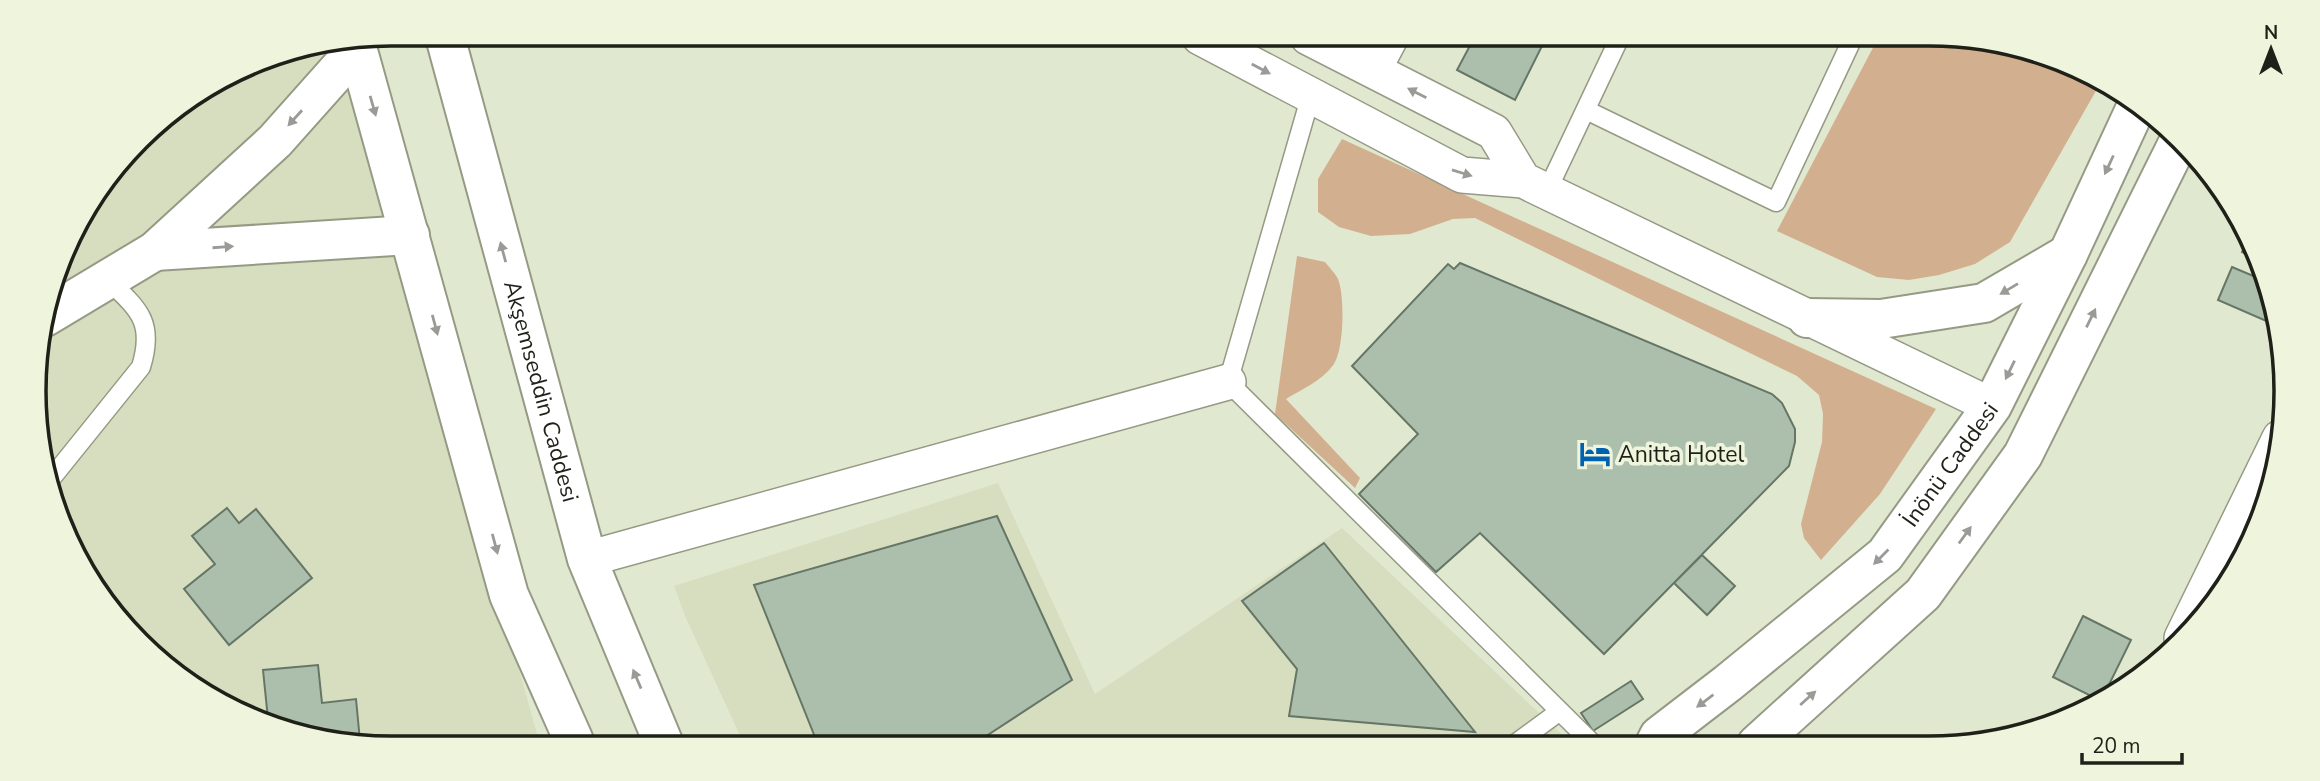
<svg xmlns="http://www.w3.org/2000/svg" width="2320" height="781" font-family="'Nunito Sans',sans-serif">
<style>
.built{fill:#d6debf}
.green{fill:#d2b08f}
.building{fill:#acbeac;stroke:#667666;stroke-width:2}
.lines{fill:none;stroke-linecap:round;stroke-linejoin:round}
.service-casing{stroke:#959a84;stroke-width:21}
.minor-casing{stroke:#959a84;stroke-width:38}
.tertiary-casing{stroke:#959a84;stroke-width:42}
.secondary-casing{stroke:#959a84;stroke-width:42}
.service{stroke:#fff;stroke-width:18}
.minor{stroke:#fff;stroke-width:35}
.tertiary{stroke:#fff;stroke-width:38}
.secondary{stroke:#fff;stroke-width:38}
.oneway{fill:#9a9b97}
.labels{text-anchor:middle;stroke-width:7;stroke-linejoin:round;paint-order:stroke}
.street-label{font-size:23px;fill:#1f2118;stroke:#eff5dd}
.poi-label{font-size:23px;fill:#1f2118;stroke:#eff5dd;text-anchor:start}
.rim{fill:none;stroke:#1f2118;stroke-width:3.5}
</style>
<rect width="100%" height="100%" fill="#e1e8d0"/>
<path class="built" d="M344 42 539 741H320L192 687 94 589 45 483 36 344 70 232 155 122 254 60Z
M998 483 1095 694 1342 528 1572 744 743 742 685 616 674 586Z"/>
<path class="green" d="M1877 40H2000L2101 82 2010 242 1975 264 1939 275 1909 280 1877 277 1777 231Z
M1342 139 1936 409 1880 494 1821 560 1804 538 1801 524 1822 442 1823 414 1819 395 1797 376 1475 218 1453 219 1410 234 1371 236 1339 227 1318 212V179Z
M1297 256 1325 262C1329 267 1335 273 1338 279 1345 296 1344 349 1334 364 1322 381 1302 389 1286 399L1360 478 1355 488 1275 414Z"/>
<path class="building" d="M1474 38H1546L1515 100 1457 70Z
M2247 241 2254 258 2242 252Z
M1460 263 1772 394 1782 403 1795 429V442L1789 466 1604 654 1480 533 1436 572 1359 494 1418 434 1352 366 1448 264 1454 269Z
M2232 267 2263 280 2280 321V327L2218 300Z
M227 508 239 523 256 509 312 578 229 645 184 589 215 564 192 536Z
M997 516 1072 680 977 742H817L754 585Z
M1324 543 1475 732 1289 716 1297 669 1242 601Z
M1702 555 1735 586 1707 615 1674 583Z
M2083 616 2131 640 2101 701 2053 677Z
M318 665 322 703 356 699 360 741H320L268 719 263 670Z
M1631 681 1643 699 1593 731 1581 713Z"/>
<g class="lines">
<defs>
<path id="service" d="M1311 95 1228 382 1593 744
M1586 110 1776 202 1852 40
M1547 191 1619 39
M46 485 141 367C155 321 138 309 107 279
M1515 744 1560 711"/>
<path id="minor" d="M1200 37 1462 175 1523 180 1992 406
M1308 37 1494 132 1523 180
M1373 70 1390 38
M587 559 1228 382
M2182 638 2280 438"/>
<g id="tertiary">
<path d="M155 251 410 235"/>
<path d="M45 317 155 251 275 141 357 49"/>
<path d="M1807 318 1881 319 1984 303 2068 254"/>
<path id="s1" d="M1655 744 1659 736 1728 683 1885 555 1992 406 2068 254 2138 103"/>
<path d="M1757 744 1923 594 2023 455 2178 143"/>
</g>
<g id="secondary">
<path id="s2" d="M444 33 587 559 663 742"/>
<path d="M355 40 509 595 574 741"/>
</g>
</defs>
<use href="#service" class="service-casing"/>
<use href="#minor" class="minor-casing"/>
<use href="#tertiary" class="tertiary-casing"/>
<use href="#secondary" class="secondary-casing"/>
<use href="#service" class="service"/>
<use href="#minor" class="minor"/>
<use href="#tertiary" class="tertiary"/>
<use href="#secondary" class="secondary"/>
</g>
<defs><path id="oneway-solid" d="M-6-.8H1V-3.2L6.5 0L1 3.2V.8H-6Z" transform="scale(1.75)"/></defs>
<g class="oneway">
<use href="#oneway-solid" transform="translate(1261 69) rotate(28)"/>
<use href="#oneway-solid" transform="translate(1417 93) rotate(-153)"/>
<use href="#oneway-solid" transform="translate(373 106) rotate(74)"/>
<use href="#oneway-solid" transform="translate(295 118) rotate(132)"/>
<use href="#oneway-solid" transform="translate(2109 165) rotate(115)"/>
<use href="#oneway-solid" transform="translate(1462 173) rotate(17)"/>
<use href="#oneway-solid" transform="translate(223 247) rotate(-4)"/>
<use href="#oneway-solid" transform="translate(503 252) rotate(-105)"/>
<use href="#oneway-solid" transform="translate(2009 289) rotate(149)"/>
<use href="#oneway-solid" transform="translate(2091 318) rotate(-64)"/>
<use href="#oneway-solid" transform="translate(435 325) rotate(75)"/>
<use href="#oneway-solid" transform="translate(2010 370) rotate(116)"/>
<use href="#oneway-solid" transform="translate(1965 535) rotate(-54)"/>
<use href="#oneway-solid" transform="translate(495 544) rotate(75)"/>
<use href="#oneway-solid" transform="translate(1881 557) rotate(135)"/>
<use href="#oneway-solid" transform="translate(637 679) rotate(-113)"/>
<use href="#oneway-solid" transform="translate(1808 698) rotate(-42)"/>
<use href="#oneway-solid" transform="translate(1705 701) rotate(143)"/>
</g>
<defs>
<symbol id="hotel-bare" viewBox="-9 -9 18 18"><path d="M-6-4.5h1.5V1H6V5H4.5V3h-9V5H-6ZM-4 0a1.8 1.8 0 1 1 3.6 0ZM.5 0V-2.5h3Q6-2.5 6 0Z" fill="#0061ae" stroke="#eff5dd" stroke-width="2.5" paint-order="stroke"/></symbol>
</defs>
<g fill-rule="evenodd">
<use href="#hotel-bare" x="1573" y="432" width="44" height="44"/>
</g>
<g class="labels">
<g class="street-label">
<text dy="8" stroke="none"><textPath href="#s2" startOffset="371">Akşemseddin Caddesi</textPath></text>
<text dy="8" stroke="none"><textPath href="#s1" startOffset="410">İnönü Caddesi</textPath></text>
</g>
<g class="poi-label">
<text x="1618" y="462">Anitta Hotel</text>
</g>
</g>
<path d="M0 0H2320V781H0ZM391 46H1929A345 345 0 0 1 2274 391V391A345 345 0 0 1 1929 736H391A345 345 0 0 1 46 391V391A345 345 0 0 1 391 46Z" fill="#eff5dd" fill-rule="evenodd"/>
<path class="rim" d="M391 46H1929A345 345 0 0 1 2274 391V391A345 345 0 0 1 1929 736H391A345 345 0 0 1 46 391V391A345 345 0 0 1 391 46Z"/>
<g transform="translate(2271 49)" stroke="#eff5dd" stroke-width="5" paint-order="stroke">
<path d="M0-5L12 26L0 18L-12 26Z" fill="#1f2118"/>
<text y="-10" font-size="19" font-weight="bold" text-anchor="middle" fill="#1f2118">N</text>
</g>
<path d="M2082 753v10h100v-10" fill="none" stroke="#1f2118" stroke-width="3.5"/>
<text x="2092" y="753" font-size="21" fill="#1f2118" stroke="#eff5dd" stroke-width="5" paint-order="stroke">20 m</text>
</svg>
